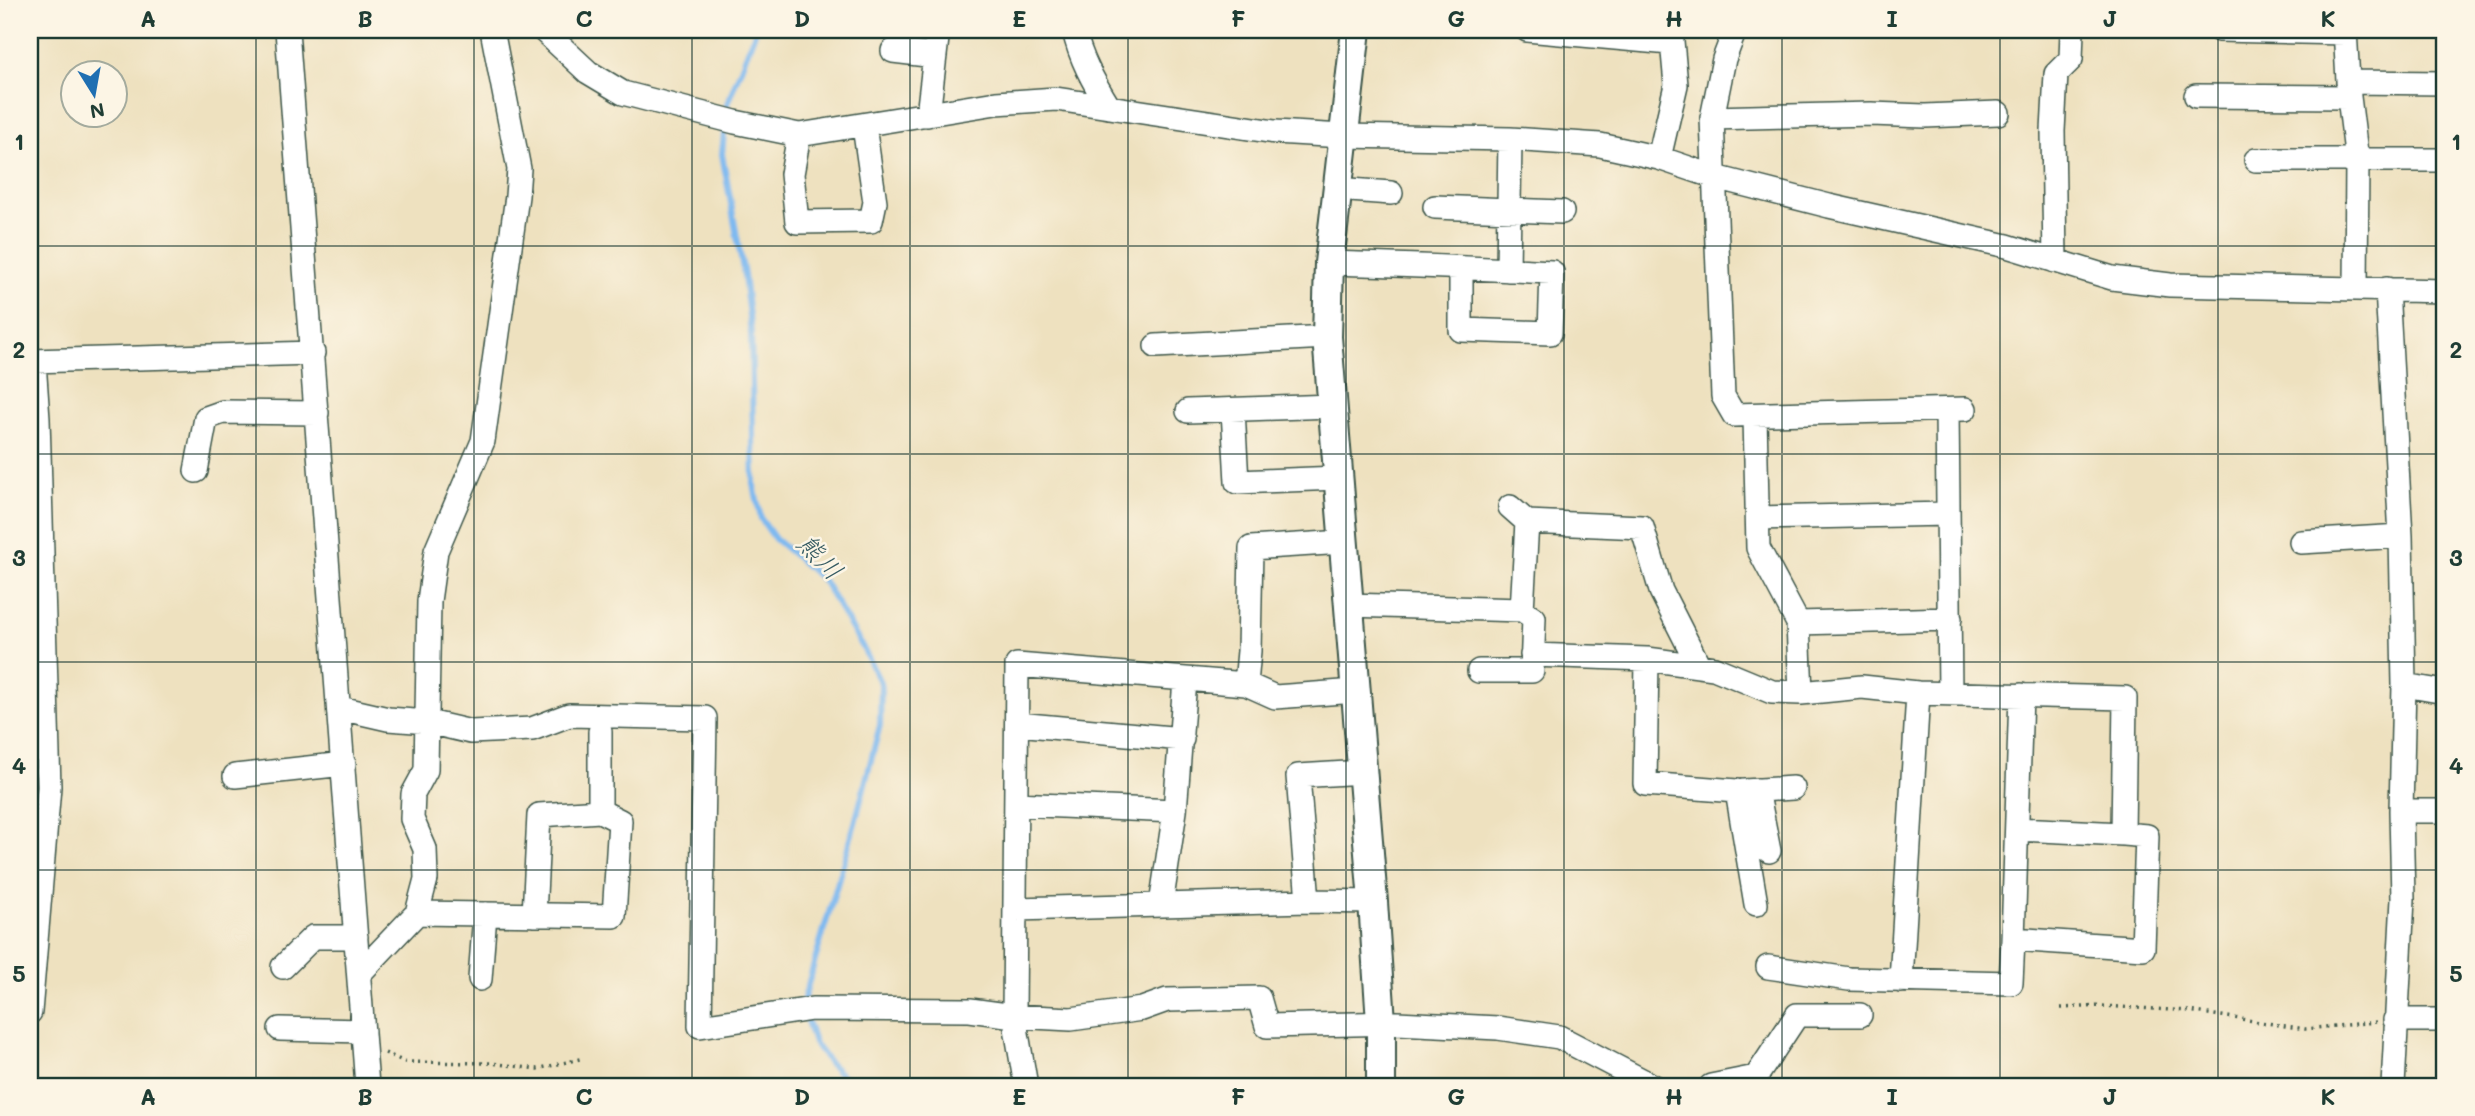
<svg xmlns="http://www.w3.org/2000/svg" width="2475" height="1116" font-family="Mali,'Klee One',sans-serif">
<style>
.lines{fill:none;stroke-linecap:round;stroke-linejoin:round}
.stream{stroke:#7eb9f0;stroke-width:6}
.minor-casing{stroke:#3e5649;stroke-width:26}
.tertiary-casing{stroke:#3e5649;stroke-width:32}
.path{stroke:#3e5649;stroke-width:3.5;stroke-dasharray:2 5;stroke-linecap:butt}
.minor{stroke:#fff;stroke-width:23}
.tertiary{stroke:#fff;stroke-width:28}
.grid{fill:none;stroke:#1f3d34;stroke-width:2;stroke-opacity:0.55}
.labels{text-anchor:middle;stroke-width:5;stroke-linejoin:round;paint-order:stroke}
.water-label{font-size:26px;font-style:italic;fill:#375c63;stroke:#fcf5e5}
.neatline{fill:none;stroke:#1f3d34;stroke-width:2.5}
.grid-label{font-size:23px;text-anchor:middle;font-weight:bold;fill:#1f3d34}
</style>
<rect width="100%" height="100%" fill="#fcf5e5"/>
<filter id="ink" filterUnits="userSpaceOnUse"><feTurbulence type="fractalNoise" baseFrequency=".0143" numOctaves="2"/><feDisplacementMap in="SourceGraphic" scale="14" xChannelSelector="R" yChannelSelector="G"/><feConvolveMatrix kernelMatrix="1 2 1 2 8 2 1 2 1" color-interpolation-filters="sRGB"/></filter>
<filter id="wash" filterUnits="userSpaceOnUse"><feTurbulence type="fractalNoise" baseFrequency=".00686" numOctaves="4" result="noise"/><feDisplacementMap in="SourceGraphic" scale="28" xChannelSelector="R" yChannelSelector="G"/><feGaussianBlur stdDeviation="1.57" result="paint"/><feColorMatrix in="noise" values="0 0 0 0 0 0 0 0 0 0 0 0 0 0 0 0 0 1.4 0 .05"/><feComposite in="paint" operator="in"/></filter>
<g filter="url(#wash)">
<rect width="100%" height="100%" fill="#eee1bf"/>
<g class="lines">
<path class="stream" d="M726 113 727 104 756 30
M725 124 722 154 744 275 751 333 754 485 761 519 775 539 823 580 862 646 881 684 880 725 855 823 802 1005 814 1043 830 1064 853 1086"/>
</g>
</g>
<g filter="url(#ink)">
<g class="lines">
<defs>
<path id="minor" d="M287 30 367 1086
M543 30 588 72 623 93 735 122 799 135 996 103 1056 99 1275 132 1343 136 1510 139 1600 145 1659 158 1715 177 1829 206 2007 246 2112 278 2170 285 2445 291
M1074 30C1080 58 1094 83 1109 107
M1527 30 1670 43
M1735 30 1724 59 1712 118 1723 396 1734 415 1965 409
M2219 30 2345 33
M2345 30 2349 97 2357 161 2356 289
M893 51 935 56
M2348 82 2445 83
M2196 96 2349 97
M928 115 938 30
M1712 118 1871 114 1925 116 1998 113
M799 135 792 174 797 222 871 221 875 202 864 126
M1659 158 1676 85 1671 30
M2256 160H2445
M1336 189 1391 193
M1435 207 1562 212
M2055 261 2053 131 2056 74 2071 59 2072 30
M1329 263C1403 265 1478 268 1552 272L1550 333 1461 330V268
M1508 270 1510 139
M2387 289 2401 536 2404 685 2401 811 2403 899 2393 1086
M1156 346 1327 337
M30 361 313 353
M1233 410 1237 482 1338 478
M1947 410 1950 693
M1188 411 1332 406
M1755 416 1758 548 1798 623 1950 619
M196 471 206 418 223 412 317 413
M1758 518 1948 514
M1527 522 1642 527 1661 591 1699 666
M2301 542 2401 536
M1348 605 1522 610
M1798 623 1801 693
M1532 655 1647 659 1714 668 1772 692 1801 693 1862 687 1918 693 2125 698 2123 834 2147 836 2143 948 2013 939 2011 983 1849 979 1768 967
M1647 659 1645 784 1737 791 1756 904
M1479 671H1532L1534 618 1522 610 1527 522 1510 507
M1246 684 1249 651 1251 548 1344 542
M2404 685 2445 692
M340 708 388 719 428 722 471 732 532 729 569 715 705 718 700 1026 812 1009 970 1010 1014 1016 1071 1019 1142 1009 1167 1000 1259 998 1267 1026 1397 1023 1498 1028 1559 1037 1653 1086
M1017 724 1182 739
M235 776 344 764
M1757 790 1769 851
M1744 791 1793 788
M1016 804 1175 811
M2401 811H2445
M2017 829 2123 834
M1308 901 1298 776 1363 772
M1161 905 1175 811 1185 680
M1016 909 1308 901 1373 902
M417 913 426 879 425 849 412 819 413 794 426 770 429 601 436 551 483 441 517 196 519 169 492 30
M534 915 539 815 600 811
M2013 939 2021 695
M283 967 313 937H356
M359 974 417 913 614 916 620 821 600 811V732
M480 979 485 914
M1901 981 1918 693
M30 1012 49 787 38 419 34 362
M2395 1020H2445
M280 1029 363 1031
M1026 1086 1014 1016 1017 665 1246 684 1275 697 1356 691
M1711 1086 1756 1077 1797 1015H1860"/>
<path id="tertiary" d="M1356 30 1329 263 1327 337 1373 902 1381 1022V1086"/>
</defs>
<use href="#minor" class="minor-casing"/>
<use href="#tertiary" class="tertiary-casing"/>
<path class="path" d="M2061 1008 2102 1006 2189 1011 2305 1029 2376 1022
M385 1053 405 1062 491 1063 537 1069 584 1058"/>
<use href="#minor" class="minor"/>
<use href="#tertiary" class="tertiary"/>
</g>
</g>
<path class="grid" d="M256 30V1086M474 30V1086M692 30V1086M910 30V1086M1128 30V1086M1346 30V1086M1564 30V1086M1782 30V1086M2000 30V1086M2218 30V1086M30 246H2445M30 454H2445M30 662H2445M30 870H2445"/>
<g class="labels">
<g class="water-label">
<text transform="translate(820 557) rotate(46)" y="9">熊川</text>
</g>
</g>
<rect width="2475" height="1116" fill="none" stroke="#fcf5e5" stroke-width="77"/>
<g transform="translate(94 94) rotate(169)"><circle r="33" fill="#fcf5e5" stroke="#a4ab9e" stroke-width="2"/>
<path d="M0-5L12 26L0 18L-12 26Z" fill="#1f6fb2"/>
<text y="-10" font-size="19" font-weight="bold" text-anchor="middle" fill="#1f3d34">N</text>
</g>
<rect x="38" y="38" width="2398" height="1040" class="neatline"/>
<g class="grid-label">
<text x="148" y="27">A</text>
<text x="365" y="27">B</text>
<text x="584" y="27">C</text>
<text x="802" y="27">D</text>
<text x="1019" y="27">E</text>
<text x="1238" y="27">F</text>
<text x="1456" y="27">G</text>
<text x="1674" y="27">H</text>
<text x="1892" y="27">I</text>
<text x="2110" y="27">J</text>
<text x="2328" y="27">K</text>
<text x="19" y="150">1</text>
<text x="2456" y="150">1</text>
<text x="19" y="358">2</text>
<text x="2456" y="358">2</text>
<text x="19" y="566">3</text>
<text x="2456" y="566">3</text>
<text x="19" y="774">4</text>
<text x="2456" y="774">4</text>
<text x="19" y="982">5</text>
<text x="2456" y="982">5</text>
<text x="148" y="1105">A</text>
<text x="365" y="1105">B</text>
<text x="584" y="1105">C</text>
<text x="802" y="1105">D</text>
<text x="1019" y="1105">E</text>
<text x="1238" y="1105">F</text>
<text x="1456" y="1105">G</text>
<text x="1674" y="1105">H</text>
<text x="1892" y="1105">I</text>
<text x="2110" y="1105">J</text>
<text x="2328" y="1105">K</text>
</g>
</svg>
